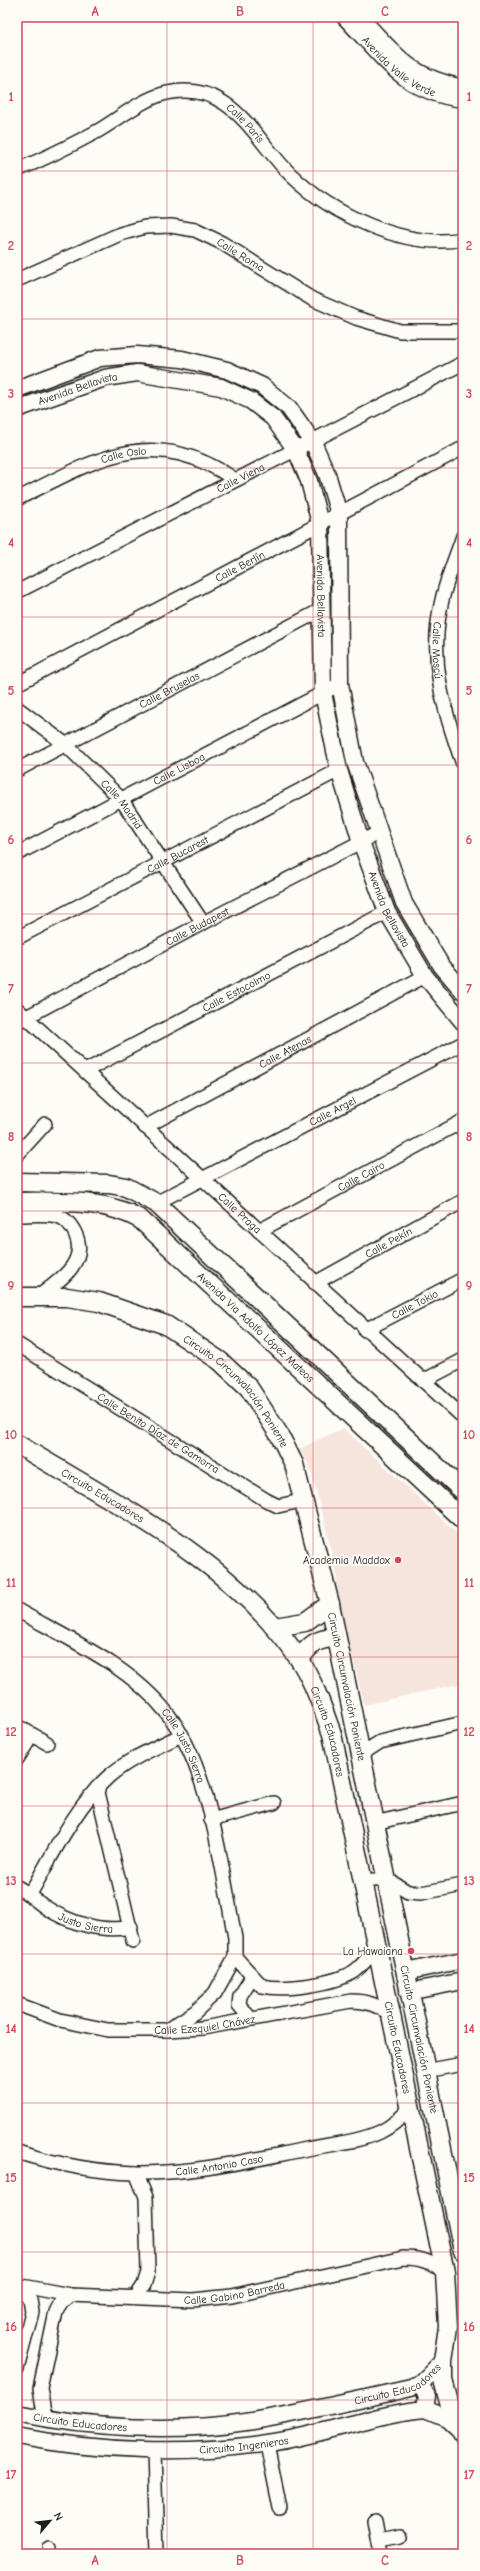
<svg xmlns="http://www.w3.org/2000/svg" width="480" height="2571" font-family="'Comic Neue',sans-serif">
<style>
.built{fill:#f6e5dd}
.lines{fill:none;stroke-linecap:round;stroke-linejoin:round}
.minor-casing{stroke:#1c1c1c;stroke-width:16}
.tertiary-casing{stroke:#1c1c1c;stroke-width:19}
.secondary-casing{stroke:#1c1c1c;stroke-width:21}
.minor{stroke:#fdfcf7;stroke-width:13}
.tertiary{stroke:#fdfcf7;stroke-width:16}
.secondary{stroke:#fdfcf7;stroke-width:18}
.grid{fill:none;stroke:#d1495b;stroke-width:1;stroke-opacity:0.55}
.poi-dot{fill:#d1495b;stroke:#fdfcf7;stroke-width:1.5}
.labels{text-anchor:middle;stroke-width:4;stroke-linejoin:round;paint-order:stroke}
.street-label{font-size:11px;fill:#1c1c1c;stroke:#fdfcf7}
.poi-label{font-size:11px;fill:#1c1c1c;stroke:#fdfcf7;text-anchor:end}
.neatline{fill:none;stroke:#d1495b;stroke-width:1.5}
.grid-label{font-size:13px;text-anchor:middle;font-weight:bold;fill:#d1495b}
</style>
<rect width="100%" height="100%" fill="#fdfcf7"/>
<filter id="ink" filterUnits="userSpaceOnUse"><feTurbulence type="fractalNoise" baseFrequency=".025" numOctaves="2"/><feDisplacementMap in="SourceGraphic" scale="8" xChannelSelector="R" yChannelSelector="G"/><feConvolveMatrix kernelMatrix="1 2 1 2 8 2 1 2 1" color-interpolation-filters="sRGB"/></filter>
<g filter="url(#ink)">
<path class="built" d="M343 1428 463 1539V1683L364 1705 352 1653 346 1654 331 1582 338 1580 320 1504 309 1466 299 1449Z"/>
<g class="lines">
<defs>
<g id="minor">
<path id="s1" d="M17 170C44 159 70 146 96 132 119 119 141 99 167 93 231 79 254 139 290 174 331 214 405 250 463 239"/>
<path id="s2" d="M17 280 120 234 145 227 171 226 195 230 222 243 312 299 356 318 400 331H463"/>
<path id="s3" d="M17 499C95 460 151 423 234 479"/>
<path id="s4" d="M463 536C456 557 447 578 442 600 428 658 443 709 463 764"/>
<path id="s5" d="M17 592C165 515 315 441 463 363"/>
<path id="s6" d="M17 684 463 448"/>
<path id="s7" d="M17 708 65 744 121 799 203 923"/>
<path id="s8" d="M17 770 321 610"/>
<path id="s9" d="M17 854 340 684"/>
<path id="s10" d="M17 938 339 770"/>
<path id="s11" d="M17 1009 463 1417"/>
<path id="s12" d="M17 1022 203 923 378 833"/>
<path id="s13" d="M85 1071 387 912"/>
<path id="s14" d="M145 1127 425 976"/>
<path d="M17 1155 45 1124"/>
<path id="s15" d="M156 1203 463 1043"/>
<path d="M17 1215C30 1215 45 1213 57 1216 66 1218 71 1225 75 1233 89 1262 59 1281 39 1296"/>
<path id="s16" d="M259 1231 463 1121"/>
<path id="s17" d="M315 1283 463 1201"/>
<path id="s18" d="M365 1330 463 1279"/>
<path id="s19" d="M17 1344 266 1500 278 1506 305 1500"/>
<path d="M423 1381 463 1360"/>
<path id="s20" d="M17 1610C68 1639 129 1665 167 1713 210 1767 222 1870 235 1938V1957L215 1993 195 2012 167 2030"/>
<path d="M17 1726 47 1743"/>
<path d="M360 1755 380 1742 463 1723"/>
<path d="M17 1759 32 1735"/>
<path d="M97 1788 133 1941"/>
<path d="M211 1820 274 1803"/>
<path d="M374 1823 463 1803"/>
<path d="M362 1881 386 1879 408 1892 421 1893 463 1885"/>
<path id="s21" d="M17 1887C27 1892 35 1900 45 1907 69 1923 102 1933 131 1927"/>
<path d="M30 1894C52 1856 75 1807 108 1777 128 1759 157 1747 182 1735"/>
<path d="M235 1957 262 1986C285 1991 335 1984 355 1971 364 1964 369 1957 375 1948"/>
<path id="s22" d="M17 2004 60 2020 108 2030H167L203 2028 351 2001C367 2001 377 2005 390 2014"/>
<path d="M251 2019 239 2005 240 1996 252 1977"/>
<path d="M425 2071 463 2064"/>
<path id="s23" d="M17 2152C55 2164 96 2172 136 2173 193 2174 251 2160 307 2149 331 2144 358 2142 380 2132 393 2126 402 2117 411 2107"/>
<path id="s24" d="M17 2285 70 2295 193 2300 232 2296 403 2258C420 2258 431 2261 445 2272"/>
<path d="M136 2297 144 2285 148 2272 146 2197 136 2173"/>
<path d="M17 2369 32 2312 30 2300 22 2287"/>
<path d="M45 2419 40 2388 56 2312 61 2302 70 2295"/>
<path d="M267 2444 280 2508"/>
<path d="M154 2451 157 2554"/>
<path d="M375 2521 381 2554"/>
<path d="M379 2540 401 2536"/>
<path d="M49 2554V2548"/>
</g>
<g id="tertiary">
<path id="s25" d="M345 17C383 56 403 92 463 99"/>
<path d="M359 17C398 56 405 75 463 88"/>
<path d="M17 389 100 358 137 355 182 359 227 370 262 386 289 408 313 442 327 474 339 514 340 684 355 762 404 903 441 965 463 991"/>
<path id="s26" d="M17 409 105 378 137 373 221 387 251 401 273 418 296 450 309 481 320 523 323 693 339 770 361 842 387 912 425 976 463 1022"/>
<path d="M405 1972 463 1960"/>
<path d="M408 1992 463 1981"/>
<path d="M420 2384 427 2396 425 2409"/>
<path id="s27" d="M17 2413C93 2429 176 2433 253 2421 306 2412 358 2400 411 2388L420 2384 443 2361"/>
<path id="s28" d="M17 2436C97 2452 187 2455 268 2443 321 2436 372 2414 425 2409L447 2418 461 2431"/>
</g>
<g id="secondary">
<path d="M17 1182 109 1184 126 1187 156 1203 463 1491"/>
<path id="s29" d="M17 1202C59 1202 102 1198 140 1219L463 1520"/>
<path id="s30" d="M17 1297H67L99 1302 166 1325 220 1361 249 1388 280 1436 294 1464 330 1604 463 2251"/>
<path id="s31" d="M17 1444C115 1504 233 1561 299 1659 314 1682 323 1709 332 1734L445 2272 448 2327 443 2361V2380L450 2406 463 2435"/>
<path d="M275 1627 305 1622 330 1604"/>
<path d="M300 1660C308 1645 318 1638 336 1638"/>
</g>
</defs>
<use href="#minor" class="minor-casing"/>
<use href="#tertiary" class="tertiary-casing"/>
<use href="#secondary" class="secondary-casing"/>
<use href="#minor" class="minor"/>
<use href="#tertiary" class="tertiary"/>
<use href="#secondary" class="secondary"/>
</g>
</g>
<path class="grid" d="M167 17V2554M313 17V2554M17 171H463M17 319H463M17 468H463M17 617H463M17 765H463M17 914H463M17 1063H463M17 1211H463M17 1360H463M17 1508H463M17 1657H463M17 1806H463M17 1954H463M17 2103H463M17 2252H463M17 2400H463"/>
<g class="poi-dot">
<circle cx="398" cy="1560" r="4"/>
<circle cx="411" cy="1951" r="4"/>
</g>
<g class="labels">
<g class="street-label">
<text dy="4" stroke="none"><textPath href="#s25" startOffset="74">Avenida Valle Verde</textPath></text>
<text dy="4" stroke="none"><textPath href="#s1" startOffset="258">Calle París</textPath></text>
<text dy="4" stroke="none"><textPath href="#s2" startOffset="241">Calle Roma</textPath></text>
<text dy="4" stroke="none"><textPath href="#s26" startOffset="64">Avenida Bellavista</textPath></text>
<text dy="4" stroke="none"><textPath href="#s3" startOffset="116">Calle Oslo</textPath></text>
<text dy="4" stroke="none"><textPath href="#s5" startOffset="251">Calle Viena</textPath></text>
<text dy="4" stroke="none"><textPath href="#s6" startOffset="252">Calle Berlín</textPath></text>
<text dy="4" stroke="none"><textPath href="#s26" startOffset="461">Avenida Bellavista</textPath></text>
<text dy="4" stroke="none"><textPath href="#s4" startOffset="118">Calle Moscú</textPath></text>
<text dy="4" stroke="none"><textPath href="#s8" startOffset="172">Calle Bruselas</textPath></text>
<text dy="4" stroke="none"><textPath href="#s9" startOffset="183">Calle Lisboa</textPath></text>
<text dy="4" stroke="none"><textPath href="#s7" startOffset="143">Calle Madrid</textPath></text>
<text dy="4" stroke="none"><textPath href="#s10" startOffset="181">Calle Bucarest</textPath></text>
<text dy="4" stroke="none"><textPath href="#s26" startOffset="785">Avenida Bellavista</textPath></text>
<text dy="4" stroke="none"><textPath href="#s12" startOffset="204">Calle Budapest</textPath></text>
<text dy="4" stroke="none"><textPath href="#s13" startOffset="171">Calle Estocolmo</textPath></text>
<text dy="4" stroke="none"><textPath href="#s14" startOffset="159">Calle Atenas</textPath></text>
<text dy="4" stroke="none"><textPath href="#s15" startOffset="199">Calle Argel</textPath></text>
<text dy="4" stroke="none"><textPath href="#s16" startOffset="116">Calle Cairo</textPath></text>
<text dy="4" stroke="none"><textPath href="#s11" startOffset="302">Calle Praga</textPath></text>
<text dy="4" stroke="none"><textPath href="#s17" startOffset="84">Calle Pekín</textPath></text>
<text dy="4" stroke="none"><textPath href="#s18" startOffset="56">Calle Tokio</textPath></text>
<text dy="4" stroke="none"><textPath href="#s29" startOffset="284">Avenida Via Adolfo López Mateos</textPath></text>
<text dy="4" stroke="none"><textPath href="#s30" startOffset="251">Circuito Circunvalación Poniente</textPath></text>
<text dy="4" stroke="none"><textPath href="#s19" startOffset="167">Calle Benito Díaz de Gamorra</textPath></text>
<text dy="4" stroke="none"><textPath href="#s31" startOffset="100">Circuito Educadores</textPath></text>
<text dy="4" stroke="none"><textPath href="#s30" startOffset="575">Circuito Circunvalación Poniente</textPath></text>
<text dy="4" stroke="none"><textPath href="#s31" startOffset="436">Circuito Educadores</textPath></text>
<text dy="4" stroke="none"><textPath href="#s20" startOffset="220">Calle Justo Sierra</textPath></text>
<text dy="4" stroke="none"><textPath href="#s21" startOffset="79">Justo Sierra</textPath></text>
<text dy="4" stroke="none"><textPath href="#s22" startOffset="192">Calle Ezequiel Chávez</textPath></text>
<text dy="4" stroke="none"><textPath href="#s30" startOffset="935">Circuito Circunvalación Poniente</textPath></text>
<text dy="4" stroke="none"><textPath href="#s31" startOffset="760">Circuito Educadores</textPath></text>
<text dy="4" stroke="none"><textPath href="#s23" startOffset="205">Calle Antonio Caso</textPath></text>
<text dy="4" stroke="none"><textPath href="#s24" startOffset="219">Calle Gabino Barreda</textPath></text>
<text dy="4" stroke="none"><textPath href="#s27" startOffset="388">Circuito Educadores</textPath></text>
<text dy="4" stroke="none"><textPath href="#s27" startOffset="64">Circuito Educadores</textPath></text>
<text dy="4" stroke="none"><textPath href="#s28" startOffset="228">Circuito Ingenieros</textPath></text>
</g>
<g class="poi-label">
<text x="390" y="1564">Academia Maddox</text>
<text x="403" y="1955">La Hawaiana</text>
</g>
</g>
<rect width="480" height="2571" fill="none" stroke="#fdfcf7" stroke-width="44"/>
<g transform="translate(50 2521) rotate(62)" stroke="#fdfcf7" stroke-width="3" paint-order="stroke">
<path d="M0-3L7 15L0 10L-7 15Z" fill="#1c1c1c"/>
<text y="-6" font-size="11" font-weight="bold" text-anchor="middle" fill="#1c1c1c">N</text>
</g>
<rect x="22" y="22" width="436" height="2527" class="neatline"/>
<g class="grid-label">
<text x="95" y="16">A</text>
<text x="240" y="16">B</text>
<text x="385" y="16">C</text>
<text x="11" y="101">1</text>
<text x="469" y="101">1</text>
<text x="11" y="250">2</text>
<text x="469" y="250">2</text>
<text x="11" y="398">3</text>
<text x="469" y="398">3</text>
<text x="11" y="547">4</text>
<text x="469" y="547">4</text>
<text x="11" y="695">5</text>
<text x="469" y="695">5</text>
<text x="11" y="844">6</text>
<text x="469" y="844">6</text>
<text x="11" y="993">7</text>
<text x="469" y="993">7</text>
<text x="11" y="1141">8</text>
<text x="469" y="1141">8</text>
<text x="11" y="1290">9</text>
<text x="469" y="1290">9</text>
<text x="11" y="1439">10</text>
<text x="469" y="1439">10</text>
<text x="11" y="1587">11</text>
<text x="469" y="1587">11</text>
<text x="11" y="1736">12</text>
<text x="469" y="1736">12</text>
<text x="11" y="1885">13</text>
<text x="469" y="1885">13</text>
<text x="11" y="2033">14</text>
<text x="469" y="2033">14</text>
<text x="11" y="2182">15</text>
<text x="469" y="2182">15</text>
<text x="11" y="2331">16</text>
<text x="469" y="2331">16</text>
<text x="11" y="2479">17</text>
<text x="469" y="2479">17</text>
<text x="95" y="2565">A</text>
<text x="240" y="2565">B</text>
<text x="385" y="2565">C</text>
</g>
</svg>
